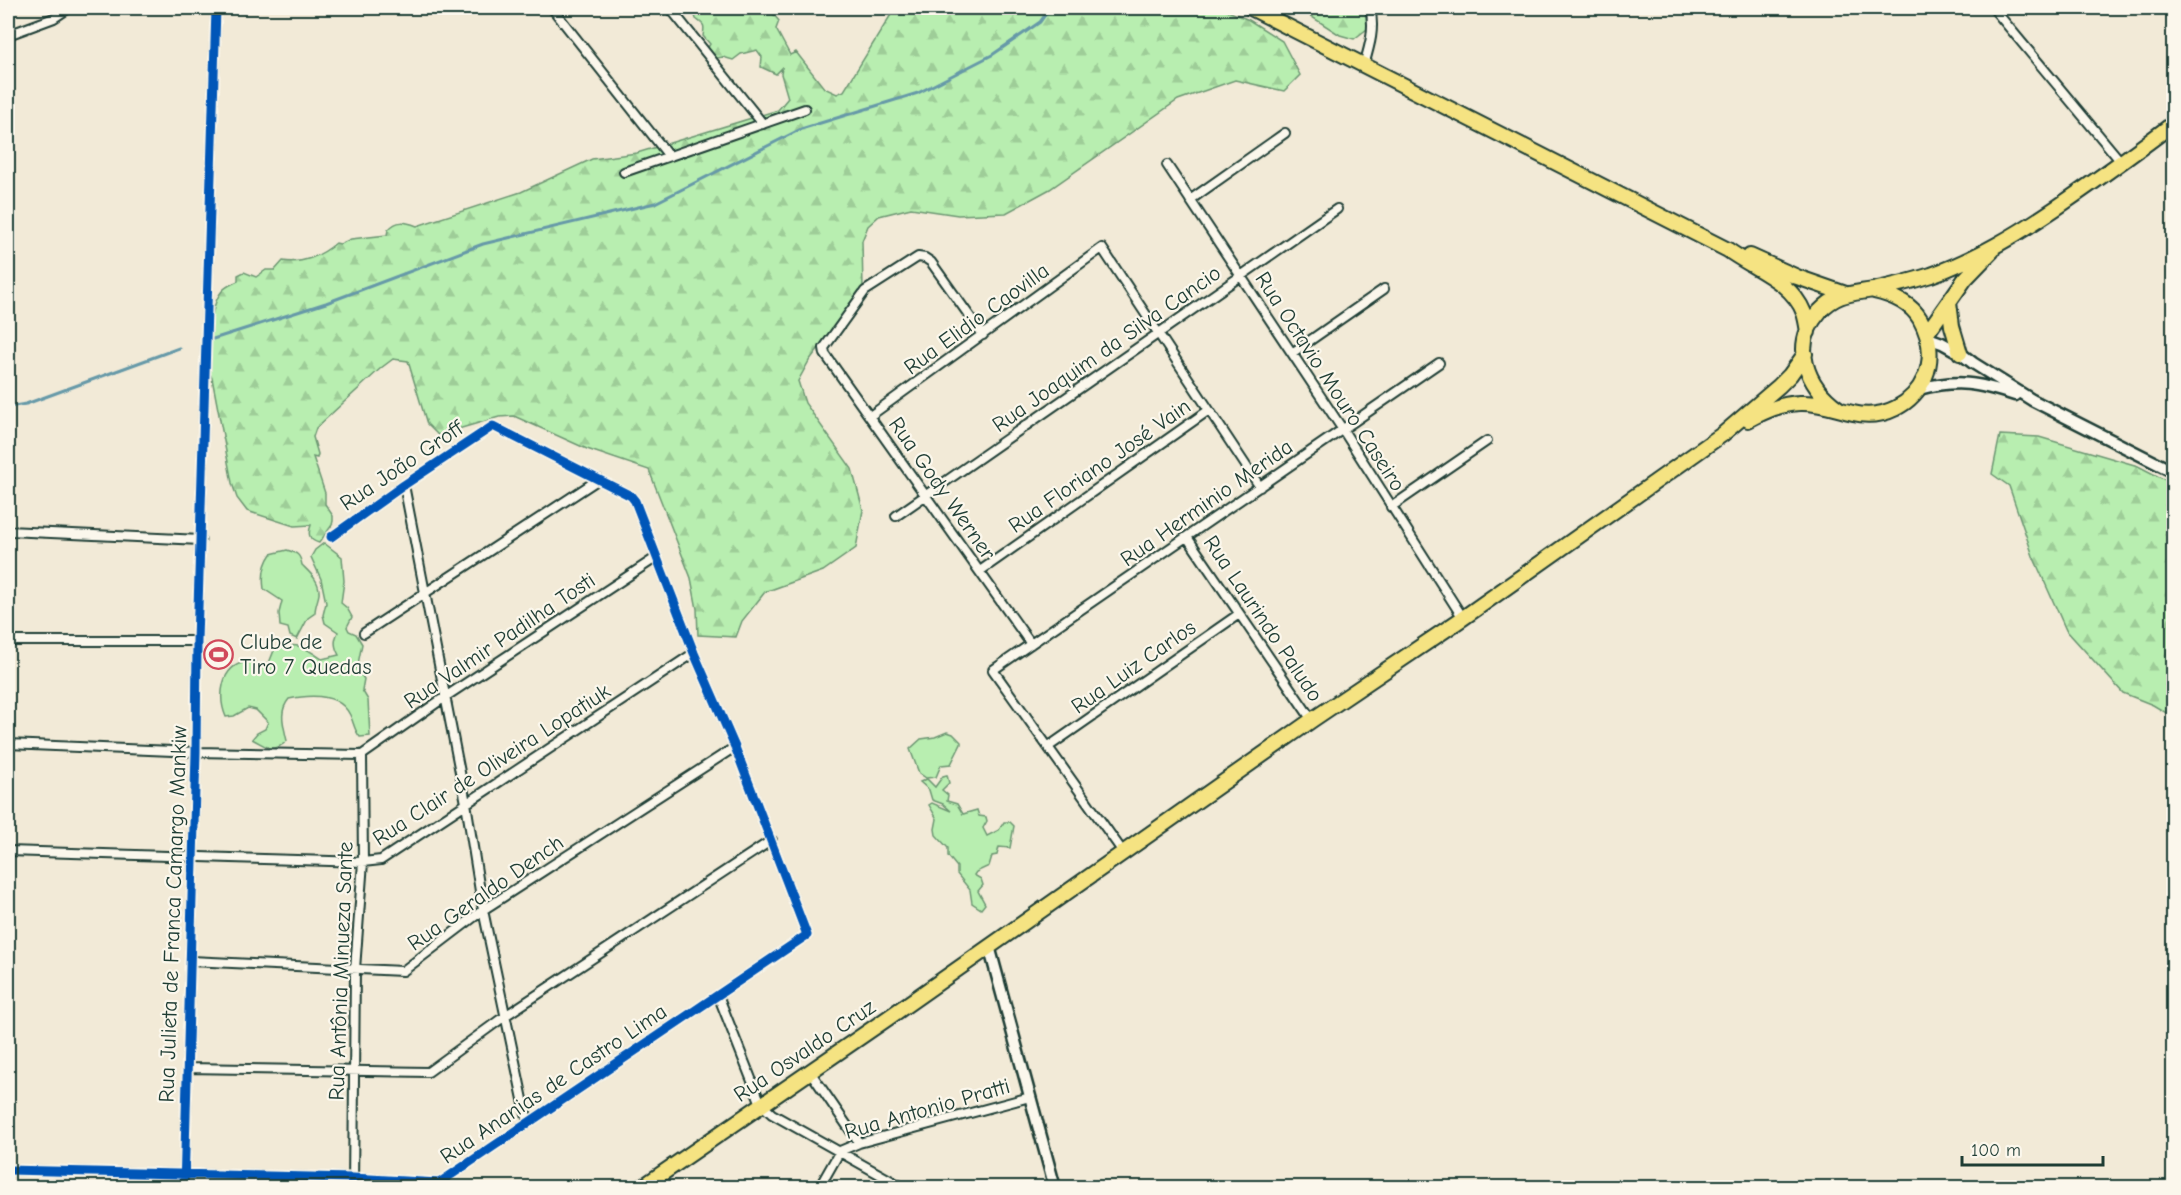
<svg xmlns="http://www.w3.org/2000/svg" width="2181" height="1195" font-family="'Comic Neue',sans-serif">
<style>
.green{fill:#b8eeb0;stroke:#6c9672;stroke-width:1.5}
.forest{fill:url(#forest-firs);stroke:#6c9672;stroke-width:1.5}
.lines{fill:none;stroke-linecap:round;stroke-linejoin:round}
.stream{stroke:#6699a8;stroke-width:3}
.street-casing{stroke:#1f3d34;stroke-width:12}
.secondary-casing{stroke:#1f3d34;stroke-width:15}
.highway-casing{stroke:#1f3d34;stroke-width:18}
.street{stroke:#fbf7ec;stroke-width:8}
.secondary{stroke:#fbf7ec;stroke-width:10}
.highway{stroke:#f5e382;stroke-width:14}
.cycleway-casing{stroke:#fbf7ec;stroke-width:13}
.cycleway{stroke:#0057b8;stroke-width:9}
.labels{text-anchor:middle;stroke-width:4.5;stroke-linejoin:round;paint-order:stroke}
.street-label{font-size:22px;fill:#1f3d34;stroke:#fbf7ec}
.poi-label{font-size:22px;fill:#1f3d34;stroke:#fbf7ec;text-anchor:start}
</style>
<defs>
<pattern id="forest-firs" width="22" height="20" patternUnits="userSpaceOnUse" patternTransform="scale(1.5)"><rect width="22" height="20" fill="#b8eeb0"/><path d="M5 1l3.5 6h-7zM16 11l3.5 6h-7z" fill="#9ecd98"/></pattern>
</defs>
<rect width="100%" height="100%" fill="#f2ead7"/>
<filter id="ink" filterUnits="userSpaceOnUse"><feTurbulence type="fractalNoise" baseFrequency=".0167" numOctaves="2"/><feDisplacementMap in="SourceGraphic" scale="12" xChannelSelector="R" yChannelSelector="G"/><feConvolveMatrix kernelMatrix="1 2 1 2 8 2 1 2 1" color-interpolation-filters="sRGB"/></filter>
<g filter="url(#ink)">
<path class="green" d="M324 543 342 557 344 581 341 603 347 608 352 617 347 627 349 631 356 634 362 644 357 669 364 679 362 690 368 700 370 736 360 737C354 730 354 723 350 715 339 693 309 695 289 699 278 712 284 726 287 741 272 754 268 747 252 739L257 733 265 729 268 722 256 710 248 708 234 716 226 717C218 698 220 666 246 662 255 661 260 667 269 663L275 648C298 642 303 646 322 659L339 655C334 646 334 641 338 632L325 623 323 615 326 603 321 579 311 557 315 550Z
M287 550C297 553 300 554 302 565 310 573 320 581 319 594 318 600 315 606 315 613L308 618 297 639 290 636 288 628 280 626 279 613 282 601 264 589C262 576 263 565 271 554Z
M947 732 953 734 961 742V744L951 764 941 765 936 777 926 778 919 773 910 749 921 739 935 737Z
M947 775 949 783 942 790 948 795 947 801 957 804 963 814 977 810 979 816 986 817 987 821 983 828 987 836 999 830 1004 822H1010L1014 826 1010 848 999 847 997 855 992 856 989 866 976 872 974 875 981 879 983 885 978 891 985 904 981 909 972 903 970 890 957 874V867L948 856V848L936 835 935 829 937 819 929 805 932 803 951 811 943 804 932 800 929 790 920 782 927 779 935 787 943 776Z"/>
<path class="forest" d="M693 8H757L764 13 773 14 779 21 776 29 790 55 796 52 824 88 837 94 844 91 895 8H1221L1249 20 1282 41 1300 75 1284 91 1235 80 1178 100 1050 189 1006 213 958 215 911 208 879 216 868 226 862 241 863 289 809 361 798 381 805 403 852 469 863 510 856 548 823 571 765 592 742 621 736 637 698 635 697 609 691 578 649 470 587 449 514 416 499 417 438 435 427 424 408 361 393 359 381 368 316 428 313 437 318 454 317 458 313 457 325 493V504L333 516V521L332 525 319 543C308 540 308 533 311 525L294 526 247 511 237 498 232 483 212 378 207 366 210 362C208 344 210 305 222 291 226 286 232 284 238 281V275L244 272 256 277 266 270H275L283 261C302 264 321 256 336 243L340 244 351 239 387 235 388 230C397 219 406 222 417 226L521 192 592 159 637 153 778 110 788 98 781 74 782 68 776 74 761 67 762 57 757 50 741 54 733 60 723 57 717 58 707 49 710 44 703 36C705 24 704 25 696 19Z
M1298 8H1366L1367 29 1354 39 1340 35Z
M2000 435 2039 437 2138 466 2173 484V717L2153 705 2123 693 2066 630 2033 556 2009 486 1992 474Z"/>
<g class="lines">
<path class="stream" d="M213 339 326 303 483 244 655 203 801 129 918 93 992 55 1040 22 1050 8
M8 407 26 404 179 348"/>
<defs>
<path id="street" d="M552 8 669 156
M670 8 763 124
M1993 8 2122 163
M8 35 54 18 69 8
M1364 65C1370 45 1375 28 1370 8
M1167 165 1343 430 1463 618
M624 172 805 109
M1190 200 1285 133
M983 335 931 262 925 258 918 257 865 291 824 348 825 354 1031 644
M1292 353 1384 289
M870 416 1102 248 1260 487
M404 485 466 803 483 910 528 1123
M1391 507 1487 441
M896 516 1337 209
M8 531 201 540
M1187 537 1312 720
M980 571 1209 410
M364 633 599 479
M8 641H197
M8 744 196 752 362 755
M1048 747 1239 614
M362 755 445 697 657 557
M8 851 363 862 381 860 694 653
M1123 852 993 670 1439 363
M191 961 403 971 483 910 735 747
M718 995 761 1104 772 1114 904 1188
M187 1068 428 1072 505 1016 772 840
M809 1070 859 1143
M8 1170 353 1178 439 1183 807 935 735 747 694 653 635 501 631 496 493 426 404 485 331 537
M184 1188 196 752 197 641 216 8
M353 1188 355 969 363 862 362 755
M819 1188 840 1151 859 1143 1030 1097"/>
<path id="secondary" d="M1928 338 1942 343 1960 353 1973 363 2032 400 2174 472
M1919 389C1957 379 1978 383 2015 395
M989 946 1055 1188"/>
<path id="highway" d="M1251 8 1728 250C1754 269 1792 281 1804 313 1806 319 1807 326 1808 332
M1750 256 1797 277 1846 294
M1949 302 1952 326 1960 353
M1927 333 1965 279 1992 251
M1839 409C1806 386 1790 345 1820 311 1837 293 1851 294 1873 290 1892 286 1912 281 1931 275 1977 259 2019 233 2059 206 2098 179 2136 152 2174 123
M1748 420C1765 411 1780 404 1800 403 1819 402 1835 409 1853 413 1883 420 1913 405 1925 377 1933 358 1930 337 1920 319 1910 302 1892 295 1874 291
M641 1188 888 1018 1312 720 1463 618 1723 434 1779 386 1790 375 1805 354"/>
</defs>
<use href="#street" class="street-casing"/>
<use href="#secondary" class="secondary-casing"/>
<use href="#highway" class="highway-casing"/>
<use href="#street" class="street"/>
<use href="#secondary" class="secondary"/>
<use href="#highway" class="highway"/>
<defs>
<path id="cycleway" d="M8 1170 353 1178 439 1183 807 935 735 747 694 653 635 501 631 496 493 426 404 485 331 537
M184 1188 196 752 197 641 216 8"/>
</defs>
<use href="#cycleway" class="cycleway-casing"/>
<use href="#cycleway" class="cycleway"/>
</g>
</g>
<defs>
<symbol id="stadium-ring" viewBox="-11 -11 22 22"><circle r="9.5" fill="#fbf7ec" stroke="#d1495b" stroke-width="1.5"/><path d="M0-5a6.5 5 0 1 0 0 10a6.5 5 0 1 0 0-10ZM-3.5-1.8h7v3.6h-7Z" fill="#d1495b"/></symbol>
</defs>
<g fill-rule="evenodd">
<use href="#stadium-ring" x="202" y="638" width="33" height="33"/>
</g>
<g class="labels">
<g class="street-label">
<text transform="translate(976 318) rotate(-36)" y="8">Rua Elidio Caovilla</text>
<text transform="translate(1106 348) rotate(-35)" y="8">Rua Joaquim da Silva Cancio</text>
<text transform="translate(1331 381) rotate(57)" y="8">Rua Octavio Mouro Caseiro</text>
<text transform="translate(401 465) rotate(-34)" y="8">Rua João Groff</text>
<text transform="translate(1099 465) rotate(-35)" y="8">Rua Floriano José Vain</text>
<text transform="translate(943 488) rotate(55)" y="8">Rua Gody Werner</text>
<text transform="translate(1206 502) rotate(-35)" y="8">Rua Herminio Merida</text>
<text transform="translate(1264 618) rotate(56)" y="8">Rua Laurindo Paludo</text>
<text transform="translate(499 640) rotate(-34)" y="8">Rua Valmir Padilha Tosti</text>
<text transform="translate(1133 666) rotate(-35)" y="8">Rua Luiz Carlos</text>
<text transform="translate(491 764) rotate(-33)" y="8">Rua Clair de Oliveira Lopatiuk</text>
<text transform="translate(485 892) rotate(-35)" y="8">Rua Geraldo Dench</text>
<text transform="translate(172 914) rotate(-88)" y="8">Rua Julieta de Franca Camargo Mankiw</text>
<text transform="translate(340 971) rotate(-88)" y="8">Rua Antônia Minueza Sante</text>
<text transform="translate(804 1050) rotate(-34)" y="8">Rua Osvaldo Cruz</text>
<text transform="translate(553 1083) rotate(-34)" y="8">Rua Ananias de Castro Lima</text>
<text transform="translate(927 1108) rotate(-16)" y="8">Rua Antonio Pratti</text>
</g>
<g class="poi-label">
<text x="240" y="649">Clube de<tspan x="240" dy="25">Tiro 7 Quedas</tspan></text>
</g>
</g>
<rect width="2181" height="1195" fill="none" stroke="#fbf7ec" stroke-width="30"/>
<rect x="15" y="15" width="2151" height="1165" fill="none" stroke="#1f3d34" stroke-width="2" filter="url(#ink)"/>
<path d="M1962 1156v9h141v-9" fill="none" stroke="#1f3d34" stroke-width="3"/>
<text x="1971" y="1156" font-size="18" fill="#1f3d34" stroke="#fbf7ec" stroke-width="4.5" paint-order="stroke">100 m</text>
</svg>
